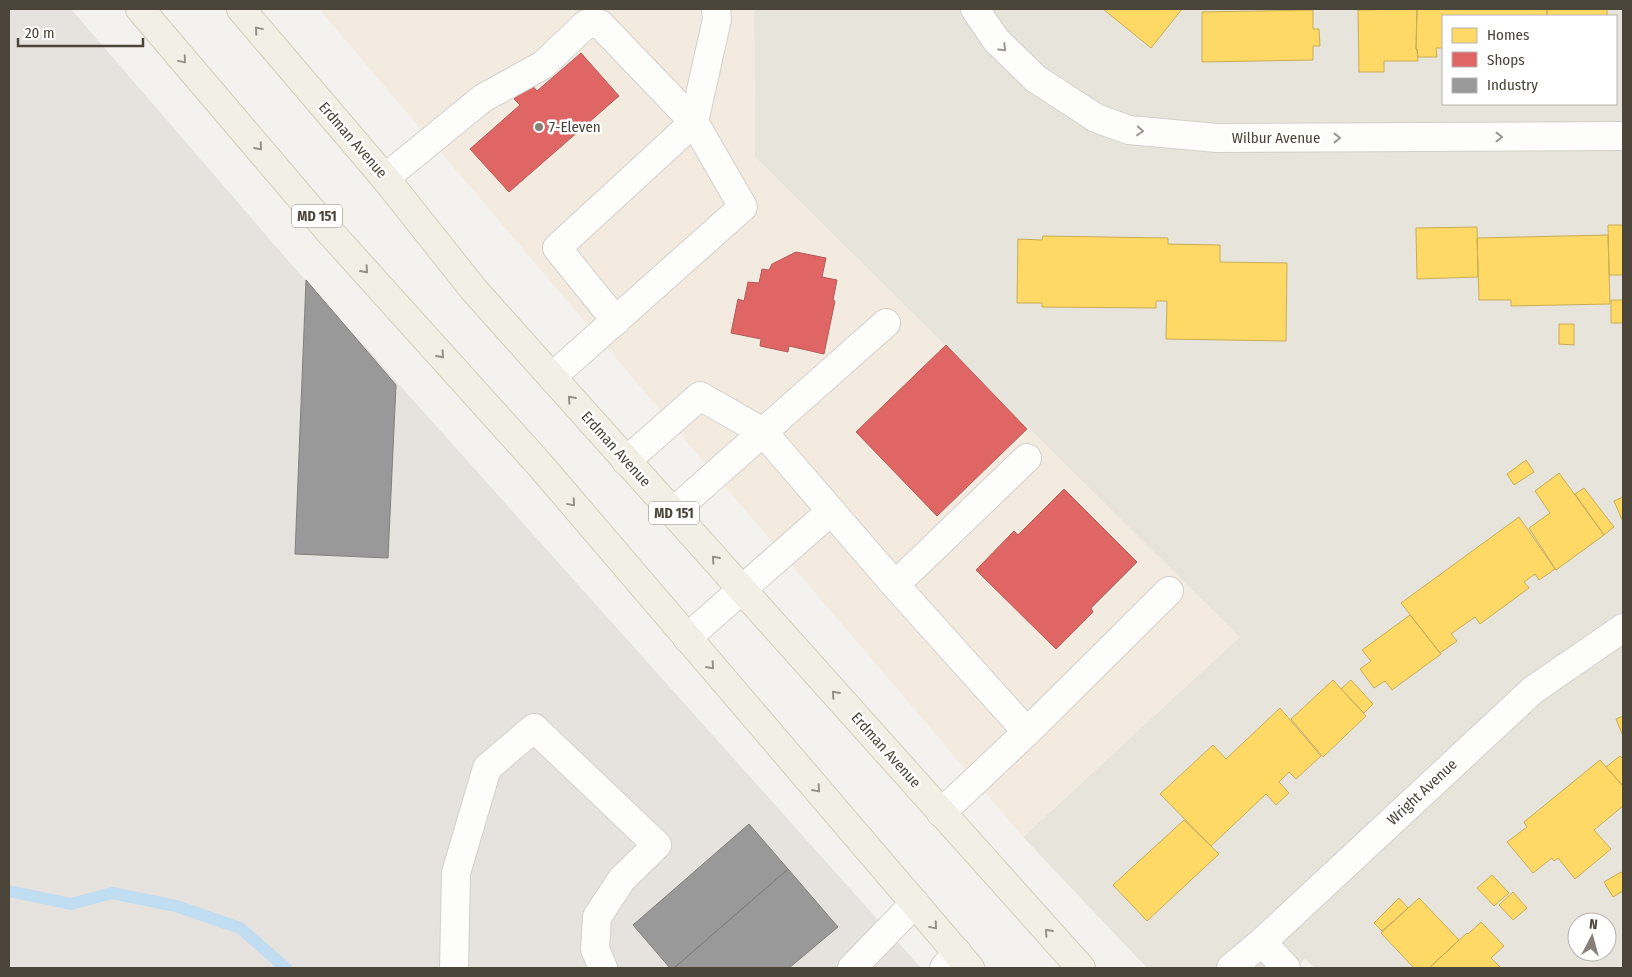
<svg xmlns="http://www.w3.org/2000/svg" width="1632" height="977" font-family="'Fira Sans Condensed',sans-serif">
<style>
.residential{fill:#e7e4dc;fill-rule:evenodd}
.commercial{fill:#f3ebdf}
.industrial{fill:#e6e2de}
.homes{fill:#ffd966;stroke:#c9ac58}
.shops{fill:#e06666;stroke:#b35c58}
.industry{fill:#999;stroke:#82807c}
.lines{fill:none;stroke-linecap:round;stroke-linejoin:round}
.stream{stroke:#c0ddf1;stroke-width:12}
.minor-casing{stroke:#d2d0cb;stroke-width:30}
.major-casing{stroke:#d6cebb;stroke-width:30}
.minor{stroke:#fdfdfc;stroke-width:28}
.major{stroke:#f2efe6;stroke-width:28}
.oneway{stroke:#969187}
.oneway2{stroke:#9b9791}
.poi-dot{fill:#868178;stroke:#fff;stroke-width:2}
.labels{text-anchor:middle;stroke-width:5;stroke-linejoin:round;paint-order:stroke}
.shield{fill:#fff;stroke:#817c74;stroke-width:1}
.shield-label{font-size:14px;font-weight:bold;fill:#4b4439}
.poi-label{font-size:15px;fill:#4b4439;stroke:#fff;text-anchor:start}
.street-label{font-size:15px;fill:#4b4439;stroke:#fff}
</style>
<rect width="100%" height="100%" fill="#f4f2ee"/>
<path class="residential" d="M754 9H1623V968H1315L1305 959 1295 968H1147L1023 837 1239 637 755 157ZM1443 16H1616V104H1443ZM1577 922H1607V952H1577Z"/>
<path class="commercial" d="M319 9H754L755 157 1240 637 1023 837Z"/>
<path class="industrial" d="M9 9H71L284 256 921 968H9Z"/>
<path class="homes" d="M1103 9H1182L1151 48Z
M1417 9H1547V16H1443V48H1436L1437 57H1418L1417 49H1416Z
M1417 9 1416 49H1417L1418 61H1384V72H1359L1358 10Z
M1547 9H1607V16H1547Z
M1313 10V29H1319L1320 46H1313V60L1202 62V12Z
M1608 225H1623V275H1609Z
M1477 227 1478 277 1417 279 1416 228Z
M1608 235 1610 304 1511 306V300H1479L1477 238Z
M1043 236 1168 238V244L1220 245V262L1287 263 1286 341 1166 339 1167 301H1156V308L1042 307V303H1017L1018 239 1042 240Z
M1611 300H1623V323H1611Z
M1559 324H1574V345L1559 344Z
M1526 460 1534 472 1514 485 1507 474Z
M1559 473 1604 535 1556 570 1529 528 1550 513 1535 491Z
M1584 488 1614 527 1604 535 1575 494Z
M1623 497V522L1614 501Z
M1519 517 1555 569 1539 580 1535 574 1524 582 1529 588 1480 624 1475 617 1451 634 1457 641 1440 653 1401 603Z
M1410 615 1441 654 1392 690 1385 681 1374 688 1360 669 1371 661 1362 650Z
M1333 680 1366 716 1323 757 1291 719Z
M1351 680 1373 704 1364 713 1341 689Z
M1280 708 1321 756 1296 779 1289 772 1279 782 1289 793 1276 805 1266 794 1211 846 1160 794 1213 745 1226 759Z
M1623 716V736L1616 719Z
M1620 756 1623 759V786L1606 767Z
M1600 760 1623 786V806L1594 830 1611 849 1575 879 1558 858 1554 861 1552 858 1533 873 1507 842 1527 827 1524 822Z
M1184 820 1219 854 1147 921 1113 885Z
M1621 872 1623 875V891L1613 897 1604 882Z
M1492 875 1509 893 1494 906 1477 888Z
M1513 892 1527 908 1513 920 1499 905Z
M1399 898 1408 908 1382 931 1374 923Z
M1419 898 1459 940 1430 967 1431 968H1414L1381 933Z
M1481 922 1504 946 1491 958 1501 968H1431L1430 967 1467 933 1468 934Z"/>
<path class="shops" d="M581 53 619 96 509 192 470 149 520 105 514 99 531 84 537 91Z
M796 252 826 258 822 277 837 280 833 300 835 301 824 354 789 346 788 352 760 346 761 339 731 333 738 299 744 301 748 282 759 283 762 269 769 270 772 264Z
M946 345 1027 429 937 516 856 432Z
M1064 489 1137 562 1091 608 1093 612 1056 649 976 570 1014 531 1018 535Z"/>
<path class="industry" d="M306 280 396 385 388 558 295 554Z
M749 824 788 869 674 968H670L633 925Z
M788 869 838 927 789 968H674Z"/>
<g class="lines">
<path class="stream" d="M9 891 71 904 112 893 176 906 240 928 286 968"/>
<defs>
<path id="minor" d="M975 9 996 40 1036 79 1096 118 1129 130 1217 138 1623 136
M385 178 483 98 543 65 586 24H600L694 122 557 248 616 321
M552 377 743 207 694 122 717 19 716 9
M626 461 700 396 763 432 895 585 1027 732 1169 591
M673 512 886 323
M895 585 1027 458
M687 638 831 511
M941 813 1027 732
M1262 942 1286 968
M454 968 456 873 487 768 534 728 657 845 622 879 597 917 595 949 603 968
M852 968 915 903
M944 968 957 952
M1231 968 1262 942 1533 690 1623 628"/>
<path id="major" d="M140 9 329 231 540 465 970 968
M241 9 385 178 474 290 1081 968"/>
</defs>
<use href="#minor" class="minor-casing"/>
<use href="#major" class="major-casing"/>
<use href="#minor" class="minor"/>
<use href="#major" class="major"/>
</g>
<defs><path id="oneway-chevron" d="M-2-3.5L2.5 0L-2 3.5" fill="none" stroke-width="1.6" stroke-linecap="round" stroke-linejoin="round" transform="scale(1.25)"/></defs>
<g class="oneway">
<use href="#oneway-chevron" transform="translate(258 30) rotate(-130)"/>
<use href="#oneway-chevron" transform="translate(183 60) rotate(50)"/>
<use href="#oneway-chevron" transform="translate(259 147) rotate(50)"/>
<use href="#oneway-chevron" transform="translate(365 270) rotate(48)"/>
<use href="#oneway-chevron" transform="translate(441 355) rotate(48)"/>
<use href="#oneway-chevron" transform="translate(571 399) rotate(-132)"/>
<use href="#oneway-chevron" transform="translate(572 503) rotate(50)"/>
<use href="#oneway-chevron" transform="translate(715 559) rotate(-132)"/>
<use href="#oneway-chevron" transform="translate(711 666) rotate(49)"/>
<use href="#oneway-chevron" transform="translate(835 694) rotate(-132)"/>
<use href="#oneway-chevron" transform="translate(817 789) rotate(49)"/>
<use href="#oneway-chevron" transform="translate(934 926) rotate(50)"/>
<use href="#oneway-chevron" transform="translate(1048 932) rotate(-132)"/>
</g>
<g class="oneway2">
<use href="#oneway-chevron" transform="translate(1003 48) rotate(44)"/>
<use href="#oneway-chevron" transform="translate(1140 131) rotate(5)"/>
<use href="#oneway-chevron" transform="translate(1499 137)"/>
<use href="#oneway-chevron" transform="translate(1337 138)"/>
</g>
<circle class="poi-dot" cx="539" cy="127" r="5"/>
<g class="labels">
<g class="shield">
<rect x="292" y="204.5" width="50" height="23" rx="4"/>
<rect x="649" y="501.5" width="50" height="23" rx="4"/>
</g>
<g class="shield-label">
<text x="317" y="221">MD 151</text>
<text x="674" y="518">MD 151</text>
</g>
<g class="poi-label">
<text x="549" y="132">7-Eleven</text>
</g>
<g class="street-label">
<text x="1276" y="143">Wilbur Avenue</text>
<text transform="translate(353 140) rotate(49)" y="5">Erdman Avenue</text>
<text transform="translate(616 449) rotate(48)" y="5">Erdman Avenue</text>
<text transform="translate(886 750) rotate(48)" y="5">Erdman Avenue</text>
<text transform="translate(1422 792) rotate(-43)" y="5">Wright Avenue</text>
</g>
</g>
<rect width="1632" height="977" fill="none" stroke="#4b4439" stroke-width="20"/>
<rect x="1442" y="15" width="175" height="90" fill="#ffffff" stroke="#b7b4b0"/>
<rect x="1452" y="28" width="25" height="15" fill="#ffd966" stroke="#b7b4b0"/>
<text x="1487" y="40" font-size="15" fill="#4b4439">Homes</text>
<rect x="1452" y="52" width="25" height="15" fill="#e06666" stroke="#b7b4b0"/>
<text x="1487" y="65" font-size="15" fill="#4b4439">Shops</text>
<rect x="1452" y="78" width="25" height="15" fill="#999999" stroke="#b7b4b0"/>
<text x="1487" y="90" font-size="15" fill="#4b4439">Industry</text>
<g transform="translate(1592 937) rotate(6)"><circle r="24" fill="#ffffff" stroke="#b7b4b0"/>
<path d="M0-4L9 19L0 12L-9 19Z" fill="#868178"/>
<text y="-8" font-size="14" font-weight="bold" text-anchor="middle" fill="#4b4439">N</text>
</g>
<path d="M18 38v8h125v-8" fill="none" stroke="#4b4439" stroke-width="2.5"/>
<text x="25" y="38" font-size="15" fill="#4b4439" stroke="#ffffff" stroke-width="4" paint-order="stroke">20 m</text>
</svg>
